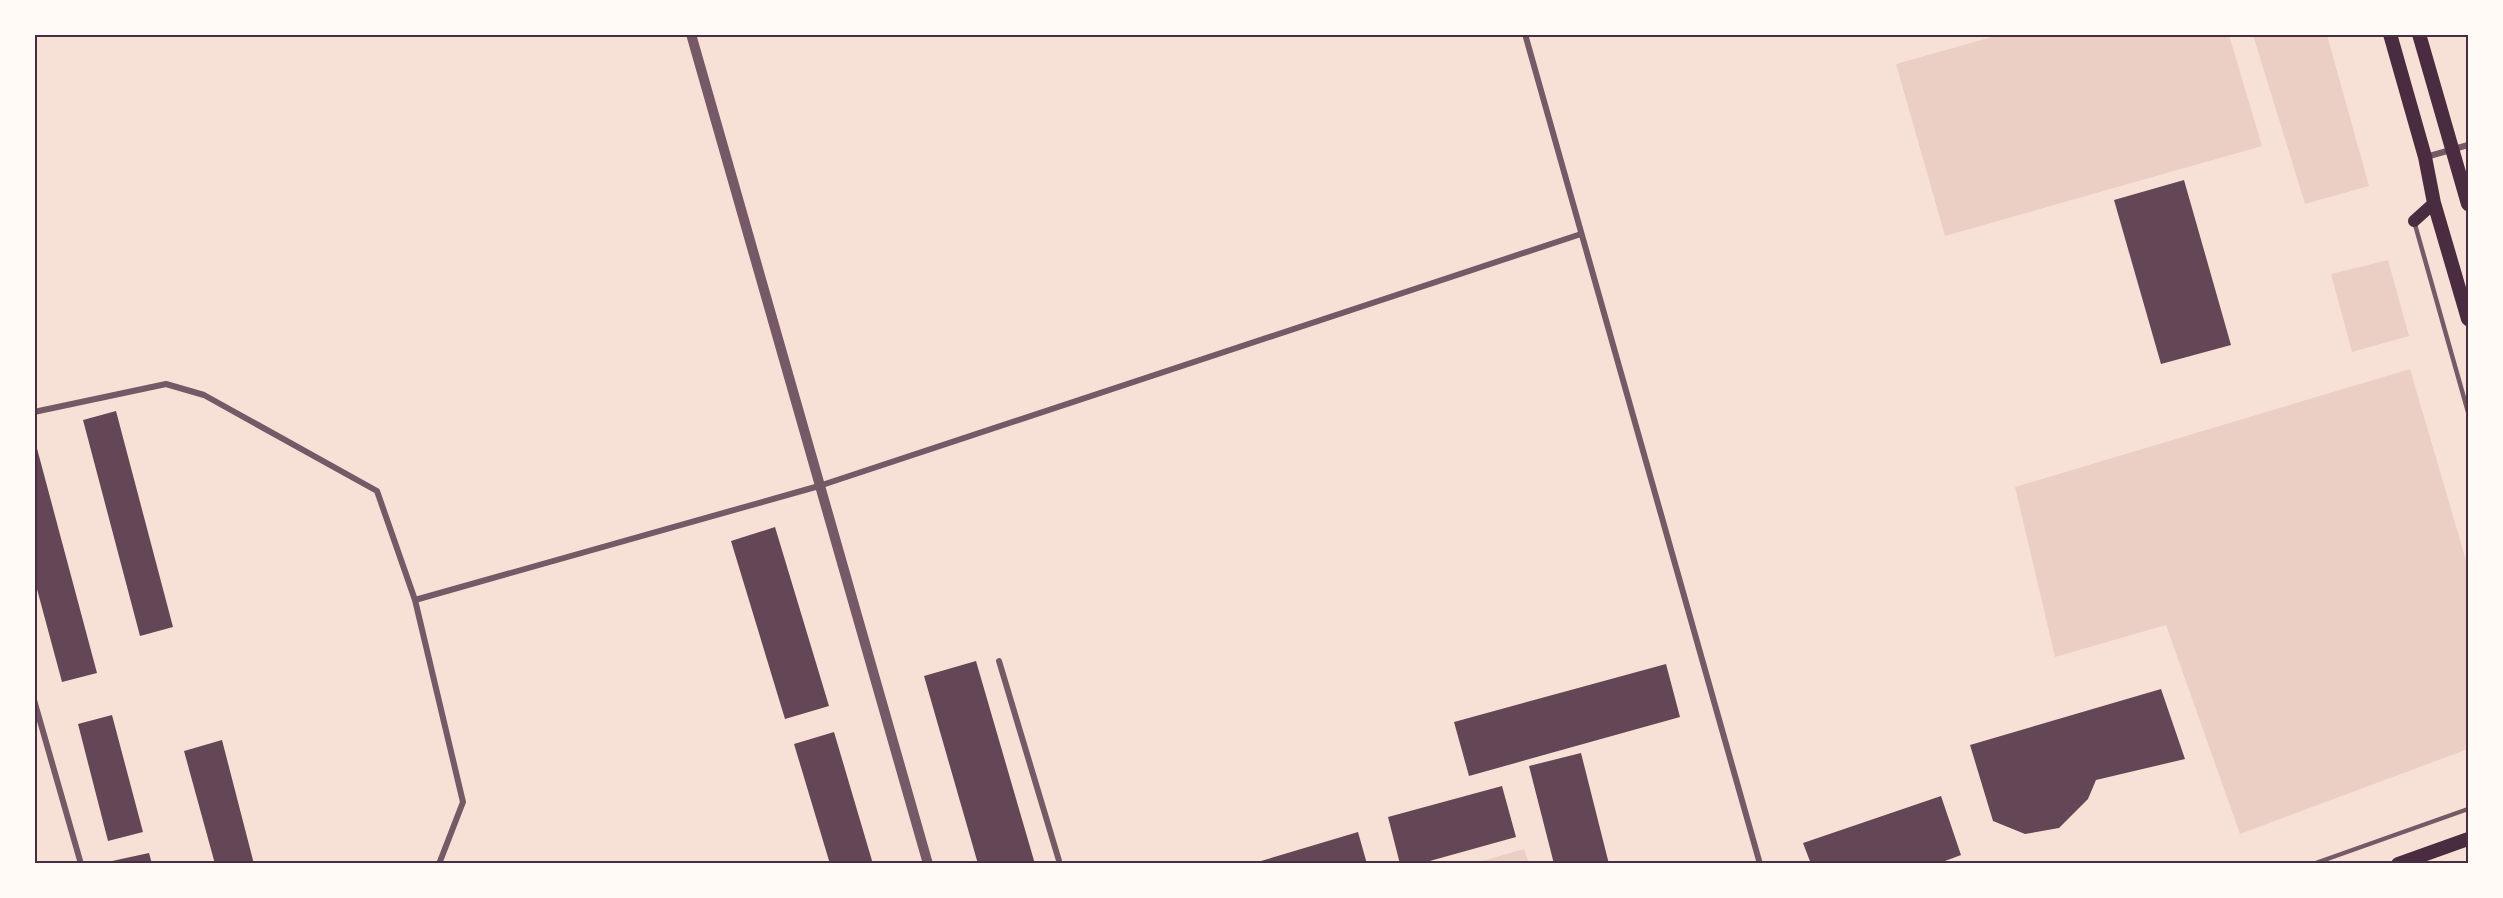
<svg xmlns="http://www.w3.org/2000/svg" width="2503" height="898" font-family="'PT Sans',sans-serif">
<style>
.green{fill:#ebcfc5}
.building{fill:#644757}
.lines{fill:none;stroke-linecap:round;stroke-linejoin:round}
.service{stroke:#755966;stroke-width:4.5}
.minor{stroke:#755966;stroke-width:6}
.tertiary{stroke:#755966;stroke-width:10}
.secondary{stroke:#4a2c40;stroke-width:12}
.primary{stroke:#4a2c40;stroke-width:14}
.neatline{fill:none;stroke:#4a2c40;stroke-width:2}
</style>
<rect width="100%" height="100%" fill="#f7e1d7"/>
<path class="green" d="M1999 35H2229L2262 146 1945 236 1896 64Z
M2253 35H2327L2369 186 2305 204Z
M2388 260 2409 336 2352 352 2331 274Z
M2410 369 2468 567V749L2240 834 2166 625 2055 657 2015 487Z
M1524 849 1529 863H1475Z"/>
<path class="building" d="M2184 180 2231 345 2161 364 2114 200Z
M116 411 173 627 140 636 83 420Z
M35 441 97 673 62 682 34 578Z
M775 527 829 706 785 719 731 541Z
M976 661 1035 864H978L924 676Z
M1666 664 1680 717 1469 776 1454 722Z
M2161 689 2185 759 2096 780 2088 799 2059 828 2025 834 1993 821 1970 745Z
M112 715 143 832 108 841 78 724Z
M834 732 873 864H830L794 744Z
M222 740 254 864H215L184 751Z
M1581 753 1609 864H1554L1529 766Z
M1502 786 1516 837 1419 864H1400L1388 817Z
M1941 796 1961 855 1937 864H1811L1803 843Z
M1358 832 1367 864H1255L1254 863Z
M149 853 152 864H113L112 861Z"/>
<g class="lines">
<path class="service" d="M2414 221 2468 412
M2313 864 2468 809"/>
<path class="minor" d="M1525 34 1760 864
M2426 157 2468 145
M34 412 166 384 204 395 377 491 415 600 463 802 439 864
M415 600 819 486 1581 234
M999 661 1060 864
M34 700 81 864"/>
<path class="tertiary" d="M691 34 928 864"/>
<path class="secondary" d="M2414 221 2434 203"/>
<path class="primary" d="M2390 34 2425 157 2434 203 2468 319
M2419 34 2468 204
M2398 864 2468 839"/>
</g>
<rect width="2503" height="898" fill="none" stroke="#fffaf5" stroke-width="72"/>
<rect x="36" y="36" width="2431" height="826" class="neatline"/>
</svg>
